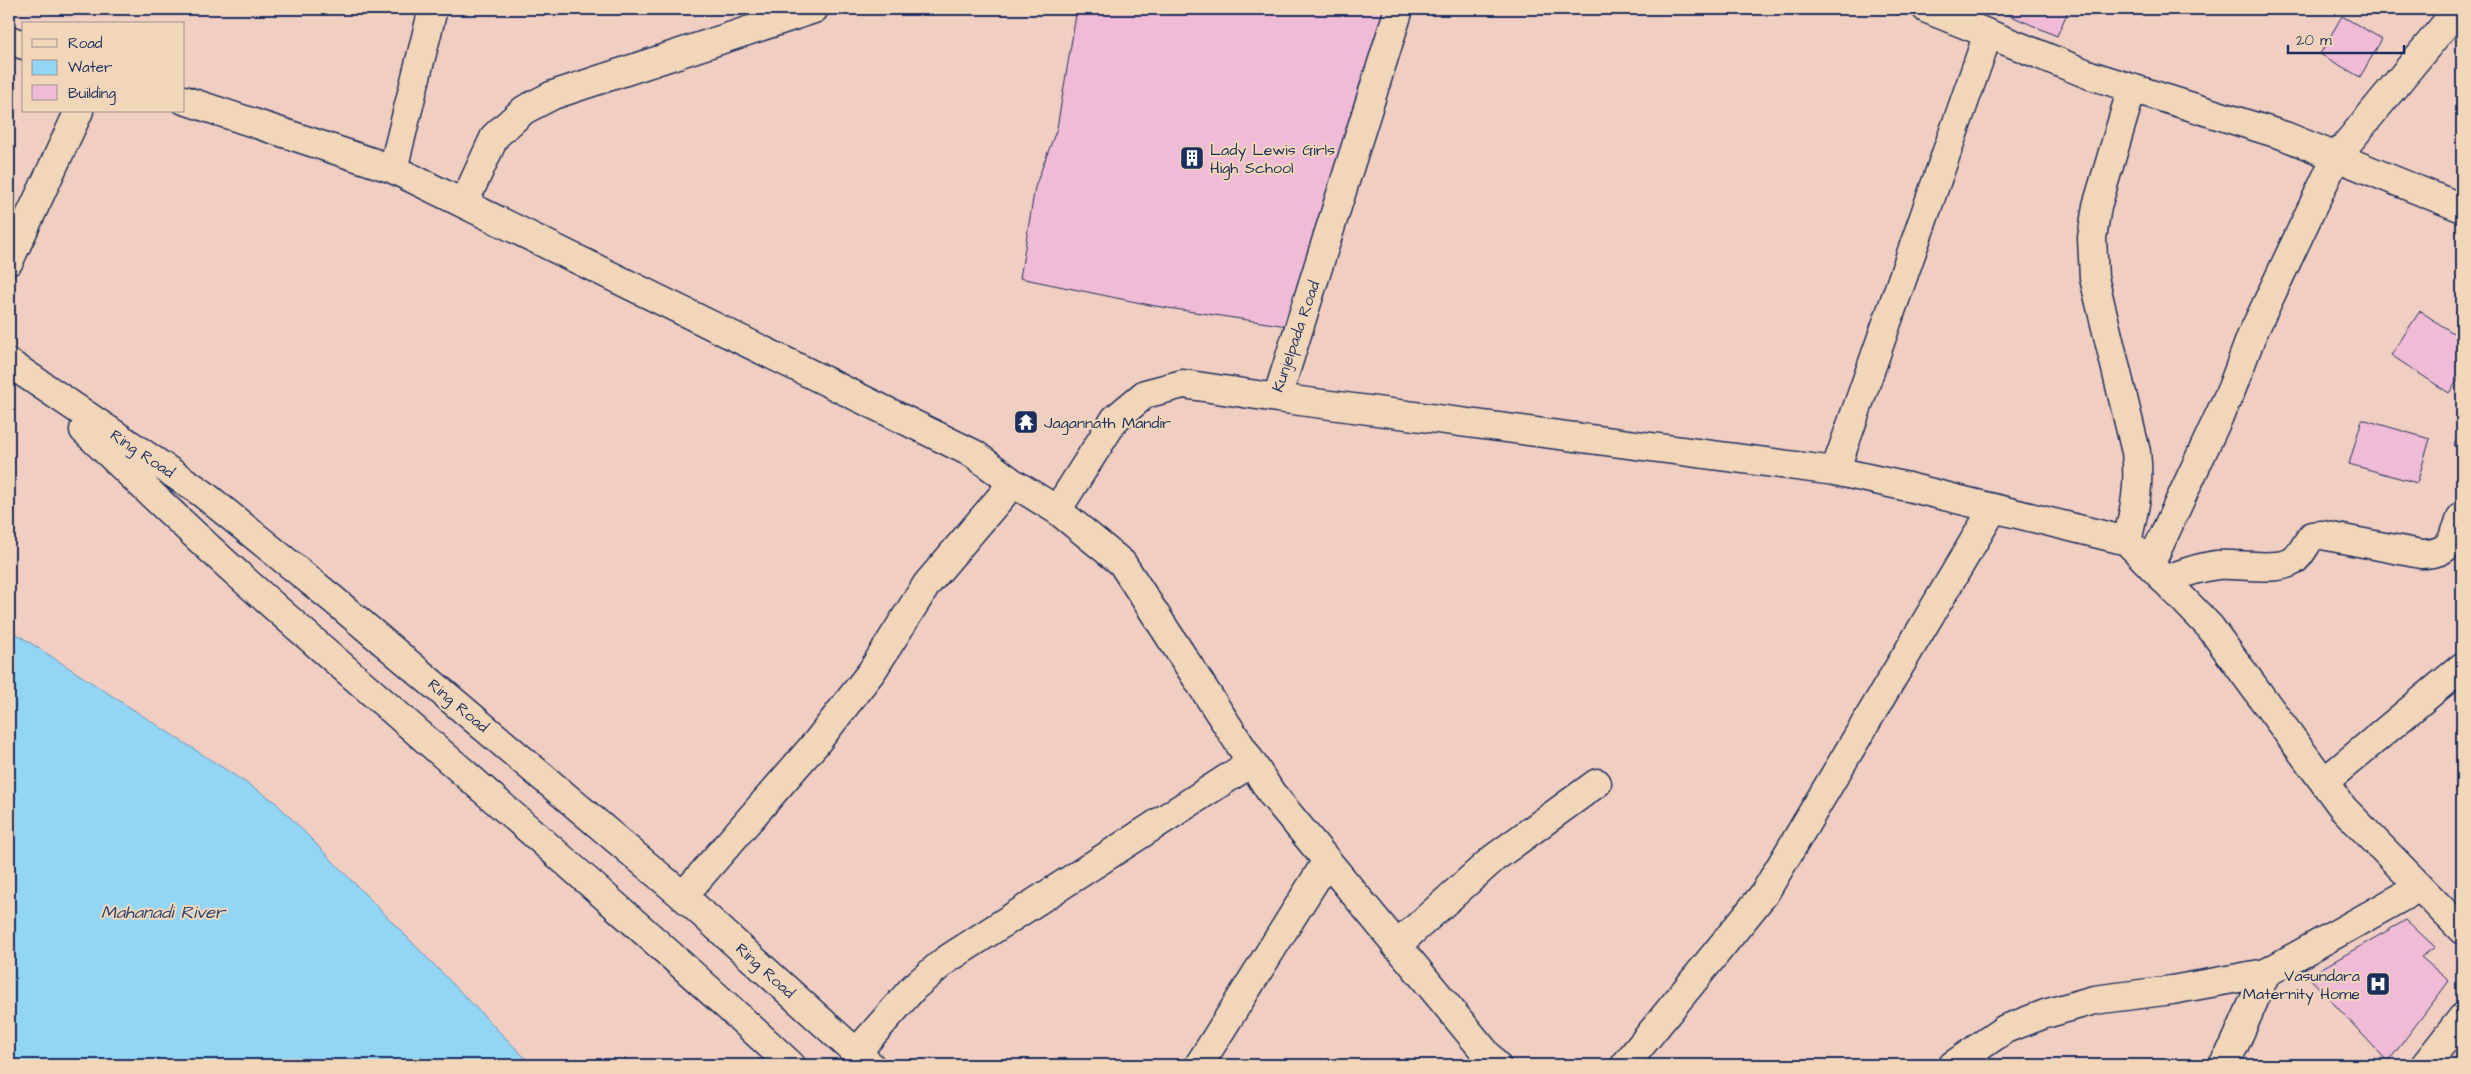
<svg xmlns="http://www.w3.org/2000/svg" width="2471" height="1074" font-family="'Architects Daughter',sans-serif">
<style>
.water{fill:#93d5f5;stroke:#6393b9}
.building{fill:#f0bbd6;stroke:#1b2f5e}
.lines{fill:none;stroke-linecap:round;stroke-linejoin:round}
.minor-casing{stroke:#1b2f5e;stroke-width:31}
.tertiary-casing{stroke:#1b2f5e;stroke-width:31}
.minor{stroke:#f2d6b9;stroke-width:28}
.tertiary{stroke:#f2d6b9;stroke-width:28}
.labels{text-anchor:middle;stroke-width:4;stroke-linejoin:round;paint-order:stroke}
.poi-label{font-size:16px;fill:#1b2f5e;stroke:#f2d6b9;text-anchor:start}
.street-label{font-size:16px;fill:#1b2f5e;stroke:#f2d6b9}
.water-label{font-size:18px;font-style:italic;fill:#2d4875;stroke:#f2d6b9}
</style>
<rect width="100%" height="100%" fill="#f1cec2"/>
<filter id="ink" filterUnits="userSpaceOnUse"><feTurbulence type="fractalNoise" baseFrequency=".02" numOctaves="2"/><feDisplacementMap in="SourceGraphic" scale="10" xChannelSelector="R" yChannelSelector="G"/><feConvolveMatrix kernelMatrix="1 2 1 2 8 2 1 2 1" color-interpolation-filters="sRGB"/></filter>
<g filter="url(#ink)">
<path class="water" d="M9 629 274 801 532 1065H9Z"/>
<path class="building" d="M1077 9H1384L1287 326 1155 306 1020 278 1035 187 1057 128Z
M1995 9H2069L2057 36Z
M2342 16 2382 39 2360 77 2320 54Z
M2420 311 2462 339V374L2449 393 2391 355Z
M2362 419 2430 439 2417 483 2349 464Z
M2462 427V449L2454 445Z
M2406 920 2435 947 2421 957 2449 981 2388 1062 2308 976Z"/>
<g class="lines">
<defs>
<path id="minor" d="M1927 9 2090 75 2285 136 2462 208
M9 40 24 45
M184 100 393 169 974 454 1013 483 1057 510 1122 563 1272 794 1496 1065
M393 169 433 9
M464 203 495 136 524 110 553 95 814 9
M9 261 79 111
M1277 398 1835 471 1908 487 2127 541 2210 627 2343 808 2462 930
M1835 471 1988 34
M1057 510 1115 419 1145 394 1183 384 1277 398 1399 9
M2127 541C2135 508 2140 486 2136 452L2094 278 2092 238 2097 206 2132 88
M2150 565 2232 388 2251 337 2336 157 2458 9
M2164 580C2182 574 2198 567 2217 565 2237 563 2277 572 2293 561 2301 556 2306 543 2312 536L2322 535 2421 554C2450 554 2452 541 2462 516
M2324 782 2462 667
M683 896 816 743 872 671 927 584 1013 483
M1396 946 1494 858 1597 783
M856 1053 914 987 946 960 1251 763
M1199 1065 1327 861
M1625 1065 1764 894 1993 509
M1953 1065 2005 1029 2045 1014 2094 1000 2172 990 2266 973 2420 887
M2223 1065 2234 1046 2266 973
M2425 1065 2462 1018"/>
<path id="tertiary" d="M9 363 202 493 335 601 683 896 870 1065
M84 430C136 479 187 529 241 577 424 740 612 898 791 1065"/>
</defs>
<use href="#minor" class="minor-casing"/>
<use href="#tertiary" class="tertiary-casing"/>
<use href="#minor" class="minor"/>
<use href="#tertiary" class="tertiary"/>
</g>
</g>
<defs>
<symbol id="building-square" viewBox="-11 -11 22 22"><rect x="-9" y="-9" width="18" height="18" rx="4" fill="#1b2f5e" stroke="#f2d6b9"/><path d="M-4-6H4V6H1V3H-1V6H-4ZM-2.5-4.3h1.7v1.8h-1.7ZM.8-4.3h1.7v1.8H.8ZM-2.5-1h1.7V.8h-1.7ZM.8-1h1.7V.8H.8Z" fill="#fff"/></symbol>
<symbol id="temple-square" viewBox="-11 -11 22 22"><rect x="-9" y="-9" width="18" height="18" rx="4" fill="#1b2f5e" stroke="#f2d6b9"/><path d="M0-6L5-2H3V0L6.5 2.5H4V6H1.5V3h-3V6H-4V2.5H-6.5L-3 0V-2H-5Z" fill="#fff"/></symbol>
<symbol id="hospital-square" viewBox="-11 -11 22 22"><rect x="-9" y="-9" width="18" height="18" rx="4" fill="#1b2f5e" stroke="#f2d6b9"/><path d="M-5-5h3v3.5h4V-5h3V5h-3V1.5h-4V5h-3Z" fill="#fff"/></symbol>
</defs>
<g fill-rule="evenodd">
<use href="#building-square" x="1178" y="144" width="28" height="28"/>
<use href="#temple-square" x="1012" y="408" width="28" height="28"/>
<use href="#hospital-square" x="2364" y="970" width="28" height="28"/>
</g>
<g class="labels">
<g class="poi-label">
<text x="1210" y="155">Lady Lewis Girls<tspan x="1210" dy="18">High School</tspan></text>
<text x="1044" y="428">Jagannath Mandir</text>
<text x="2360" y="981" text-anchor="end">Vasundara<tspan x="2360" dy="18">Maternity Home</tspan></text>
</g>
<g class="street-label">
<text transform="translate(1295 336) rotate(-71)" y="6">Kunjelpada Road</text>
<text transform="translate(143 453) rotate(34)" y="6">Ring Road</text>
<text transform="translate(459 705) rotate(40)" y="6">Ring Road</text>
<text transform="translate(766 970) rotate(42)" y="6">Ring Road</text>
</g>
<g class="water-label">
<text x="163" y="918">Mahanadi River</text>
</g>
</g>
<rect width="2471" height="1074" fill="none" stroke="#f2d6b9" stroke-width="30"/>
<rect x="15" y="15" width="2441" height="1044" fill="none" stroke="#1b2f5e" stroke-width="2" filter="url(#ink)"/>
<rect x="22" y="22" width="162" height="90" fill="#f2d6b9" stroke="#9c9395"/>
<rect x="32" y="39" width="25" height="8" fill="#f2d6b9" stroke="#9c9395"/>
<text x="68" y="48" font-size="15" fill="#1b2f5e">Road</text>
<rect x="32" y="60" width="25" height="15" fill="#93d5f5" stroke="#9c9395"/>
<text x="68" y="72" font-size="15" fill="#1b2f5e">Water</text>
<rect x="32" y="85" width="25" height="15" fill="#f0bbd6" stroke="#9c9395"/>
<text x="68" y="98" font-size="15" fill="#1b2f5e">Building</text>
<path d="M2288 45v8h116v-8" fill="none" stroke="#1b2f5e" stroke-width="2.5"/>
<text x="2296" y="45" font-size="15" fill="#1b2f5e" stroke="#f2d6b9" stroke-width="4" paint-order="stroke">20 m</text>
</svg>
